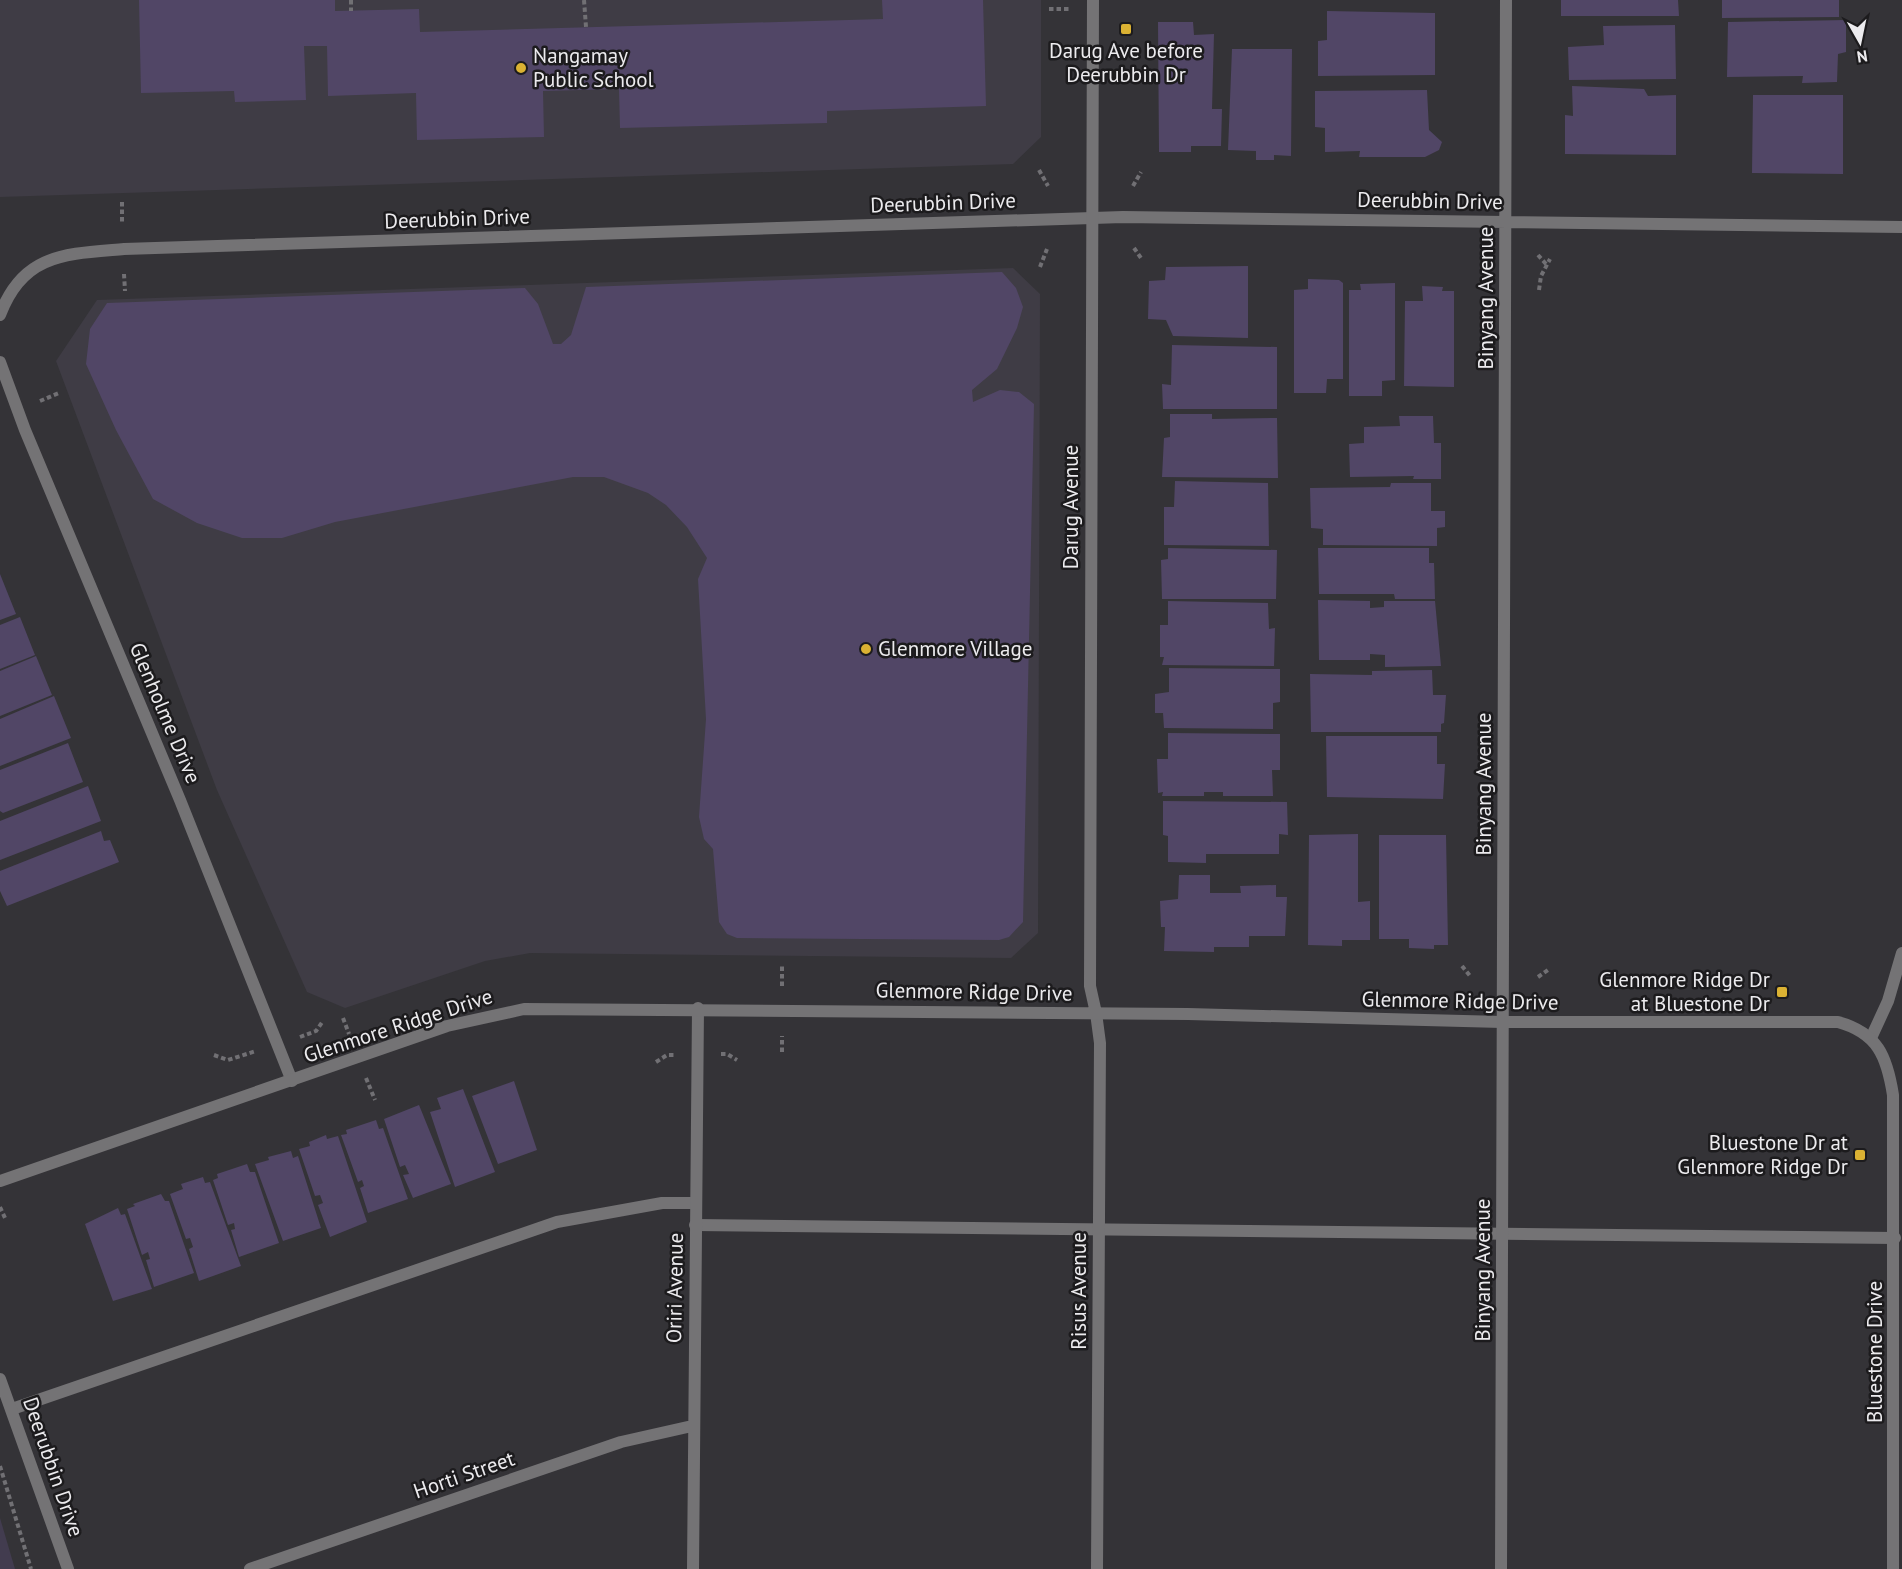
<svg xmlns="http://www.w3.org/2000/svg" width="1902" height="1569" font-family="'PT Sans',sans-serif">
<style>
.built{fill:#3f3c45}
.green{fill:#423c4f}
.building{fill:#514666}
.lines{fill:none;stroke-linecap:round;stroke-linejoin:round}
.path{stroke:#717074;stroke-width:4;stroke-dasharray:4.5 3;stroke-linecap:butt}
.service{stroke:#747375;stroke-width:12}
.minor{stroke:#747375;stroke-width:12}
.tertiary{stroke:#747375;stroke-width:12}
.poi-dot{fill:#dbb233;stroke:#1c1b1d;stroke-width:2}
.labels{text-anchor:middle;stroke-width:5;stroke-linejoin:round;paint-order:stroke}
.poi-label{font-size:21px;fill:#ecebee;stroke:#1c1b1d;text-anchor:start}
.street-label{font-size:21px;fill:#ecebee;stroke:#1c1b1d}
</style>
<rect width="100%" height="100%" fill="#343337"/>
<path class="built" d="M0 0H1041V137L1013 164 0 197Z
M1013 268 1040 294 1038 933 1011 958 530 953 485 961 345 1008 307 992 217 790 56 361 97 300Z"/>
<path class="green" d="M0 1518 15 1569H0Z"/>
<path class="building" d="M139 0H335V11L419 9 420 32 883 19 882 0H983L986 106 827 111V123L620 128 619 89 543 91 544 137 417 140 416 93 328 96 327 46H304L306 100 235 102 234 91 141 93Z
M1561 0H1678L1679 16H1561Z
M1722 0H1839V17L1722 18Z
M1327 11 1435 13V75L1318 76V41L1327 40Z
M1846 20V52L1838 54 1837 82 1802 83 1803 76 1727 77 1728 22Z
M1158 22H1193L1194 35 1214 34 1212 109H1222L1221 146H1191V152H1159Z
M1675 25 1676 79 1569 80 1568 47 1604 45 1603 26Z
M1232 49H1292L1291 156 1274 155V160H1256V151L1228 150Z
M1572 86 1644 89 1648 96 1676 95V155L1565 154V115L1573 116Z
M1427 90 1429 130 1442 142 1439 150 1425 157H1359L1360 151 1325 152V128L1315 127V91Z
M1753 95H1843V174L1752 173Z
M1248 266V338L1173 336 1166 320 1148 319 1149 281 1165 280 1166 267Z
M1002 272 1016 288 1023 307 1017 328 997 369 972 390 973 402 1000 390 1019 392 1034 404 1023 922 1009 937 999 940 737 938 727 934 719 922 713 849 704 839 699 817 706 719 698 579 707 558 687 527 666 505 648 493 604 477H573L335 522 282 538H242L197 523 153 499 116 430 86 364 90 329 107 303 525 288 538 304 553 344H561L571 335 586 287Z
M1308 279 1339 280 1343 283V379H1327L1326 393H1294V290L1308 289Z
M1395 283V380L1382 381V396H1349V290H1361L1360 284Z
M1422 286 1443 287 1442 291H1454V387L1404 386 1405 301H1423Z
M1172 345 1277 347V409H1163L1162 384 1171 385Z
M1170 414H1212V419L1277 418 1278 478 1162 477 1164 438 1170 437Z
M1399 416H1433L1434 443H1441V479H1413L1414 476 1350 477 1349 444 1364 443V427L1400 426Z
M1175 481 1268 483 1269 546 1164 545V507H1174Z
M1391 483H1431V511H1445V527L1437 528V546L1323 545V529L1311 528 1310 488 1390 487Z
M1168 548 1277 550 1276 599H1162L1161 560 1168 559Z
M1318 548H1429V563H1434L1435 599H1395L1394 594H1319Z
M0 574 16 614 0 620Z
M1318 600 1370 601V608L1384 607V601H1435L1441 666 1385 667V655L1370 654V660H1319Z
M1168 601 1268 603 1269 629 1275 628 1274 666 1162 665 1164 657H1160V625H1168Z
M20 617 35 655 0 669V625Z
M36 656 52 695 0 716V671Z
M1169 668 1280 669V702L1273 703V729L1164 728 1163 713H1155V694L1169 692Z
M1432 670 1433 695H1446L1444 723 1441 724V732H1311L1310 674 1372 675V671Z
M54 696 71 738 0 766V719Z
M1168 733 1280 734V770H1272L1273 796H1223V792H1204V796H1162L1163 792 1158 793 1157 759H1168Z
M1326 736H1437V764H1445L1443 799 1327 797Z
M68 743 83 782 3 813 0 811V770Z
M88 786 101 821 0 860V821Z
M1163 801 1287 802 1288 835 1279 834V854H1206V863L1168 862V836L1163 835Z
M101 831 104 841 110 840 119 862 7 906 0 891V871Z
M1358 834V902L1370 901V940H1342V946L1308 945 1309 835Z
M1379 835H1446L1448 945H1434V949L1409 948V939H1379Z
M1179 875H1210V893H1241L1240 886 1276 885V897H1287L1285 936H1249V947H1214V952L1164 951 1165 927H1161L1160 901 1178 899Z
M514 1081 537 1150 498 1164 472 1096Z
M463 1089 495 1172 455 1187 430 1112 441 1109 437 1098Z
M419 1105 451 1184 413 1198 403 1175 409 1174 405 1165 400 1167 384 1119Z
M376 1120 379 1129 383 1128 408 1199 368 1213 360 1188 364 1186 362 1180 358 1182 341 1135 347 1134 346 1130Z
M326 1135 327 1139 338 1136 367 1222 330 1237 318 1205 323 1203 320 1195 315 1196 299 1149 310 1146 309 1142Z
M291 1151 293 1158 298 1156 321 1228 283 1241 255 1164 269 1160 268 1157Z
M247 1164 250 1172H255L279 1243 239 1257 231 1230 235 1229 234 1223 228 1225 213 1180 218 1178 217 1174Z
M203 1177 205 1183 210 1182 241 1266 199 1281 189 1249 193 1247 190 1238 186 1239 170 1194 183 1189 181 1184Z
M161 1194 165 1201H169L194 1273 154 1287 146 1260 150 1259 148 1252 142 1255 127 1209 135 1206 133 1204Z
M118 1208 121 1215 125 1214 152 1289 113 1301 85 1224Z"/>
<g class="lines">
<path class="path" d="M351 0V11
M584 0 586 27
M1049 9H1071
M1039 170 1048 186
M1133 186 1141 172
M122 202V224
M1134 248 1141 258
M1538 255 1546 264
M1040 267 1047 249
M124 274 125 291
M1539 290 1541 276 1550 259
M40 401 59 393
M1462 966 1470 976
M1538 977 1548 970
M782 986V966
M343 1018 349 1034
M300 1037 316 1031 323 1021
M782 1052V1036
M721 1054H727L737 1060
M214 1055 228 1060 256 1051
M656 1062 667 1055H675
M366 1078 375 1100
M0 1207 5 1218
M0 1466 31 1569"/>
<path class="service" d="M695 1225 1895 1238
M12 1409 557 1222 662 1203H695"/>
<path class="minor" d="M0 315C23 253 66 254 124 249L1123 217 1902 227
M0 362 25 430 180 800 292 1081
M1096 1013 1100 1043 1097 1569
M1871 1038 1888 1001 1902 953
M0 1379 68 1569
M250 1569 621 1442 692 1426
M693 1569 698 1008
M1501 1569 1506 0"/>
<path class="tertiary" d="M1093 0 1090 986 1096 1013
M0 1181 447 1026 524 1009 1188 1014 1502 1022H1838C1878 1033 1887 1057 1893 1095V1569"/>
</g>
<g class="poi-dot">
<rect x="1120" y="23" width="12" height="12" rx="3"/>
<circle cx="521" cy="68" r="6"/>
<circle cx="866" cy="649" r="6"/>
<rect x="1776" y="986" width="12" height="12" rx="3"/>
<rect x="1854" y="1149" width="12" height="12" rx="3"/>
</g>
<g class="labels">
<g class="poi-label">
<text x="1126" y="58" text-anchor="middle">Darug Ave before<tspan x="1126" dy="24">Deerubbin Dr</tspan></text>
<text x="533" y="63">Nangamay<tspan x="533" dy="24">Public School</tspan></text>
<text x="878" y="656">Glenmore Village</text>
<text x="1770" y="987" text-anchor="end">Glenmore Ridge Dr<tspan x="1770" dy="24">at Bluestone Dr</tspan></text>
<text x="1848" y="1150" text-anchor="end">Bluestone Dr at<tspan x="1848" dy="24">Glenmore Ridge Dr</tspan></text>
</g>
<g class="street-label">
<text transform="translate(1430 201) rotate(1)" y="7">Deerubbin Drive</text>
<text transform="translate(943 203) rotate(-2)" y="7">Deerubbin Drive</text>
<text transform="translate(457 219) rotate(-2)" y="7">Deerubbin Drive</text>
<text transform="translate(1486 298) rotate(-90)" y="7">Binyang Avenue</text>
<text transform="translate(1071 507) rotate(-90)" y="7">Darug Avenue</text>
<text transform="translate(165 713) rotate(67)" y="7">Glenholme Drive</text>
<text transform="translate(1484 784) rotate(-90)" y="7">Binyang Avenue</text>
<text transform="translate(974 992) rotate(1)" y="7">Glenmore Ridge Drive</text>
<text transform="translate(1460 1001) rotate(1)" y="7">Glenmore Ridge Drive</text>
<text transform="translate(398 1026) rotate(-18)" y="7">Glenmore Ridge Drive</text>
<text transform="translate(1483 1270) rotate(-90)" y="7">Binyang Avenue</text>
<text transform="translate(675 1288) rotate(-89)" y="7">Oriri Avenue</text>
<text transform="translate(1079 1291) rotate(-90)" y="7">Risus Avenue</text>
<text transform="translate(1875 1352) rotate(-90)" y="7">Bluestone Drive</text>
<text transform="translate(53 1467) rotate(71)" y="7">Deerubbin Drive</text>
<text transform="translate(464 1475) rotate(-19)" y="7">Horti Street</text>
</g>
</g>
<g transform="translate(1860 42) rotate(171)" stroke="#1c1b1d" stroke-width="4.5" paint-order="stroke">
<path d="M0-4.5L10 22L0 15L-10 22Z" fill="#ecebee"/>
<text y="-9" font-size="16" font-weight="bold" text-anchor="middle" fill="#ecebee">N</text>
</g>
</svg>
